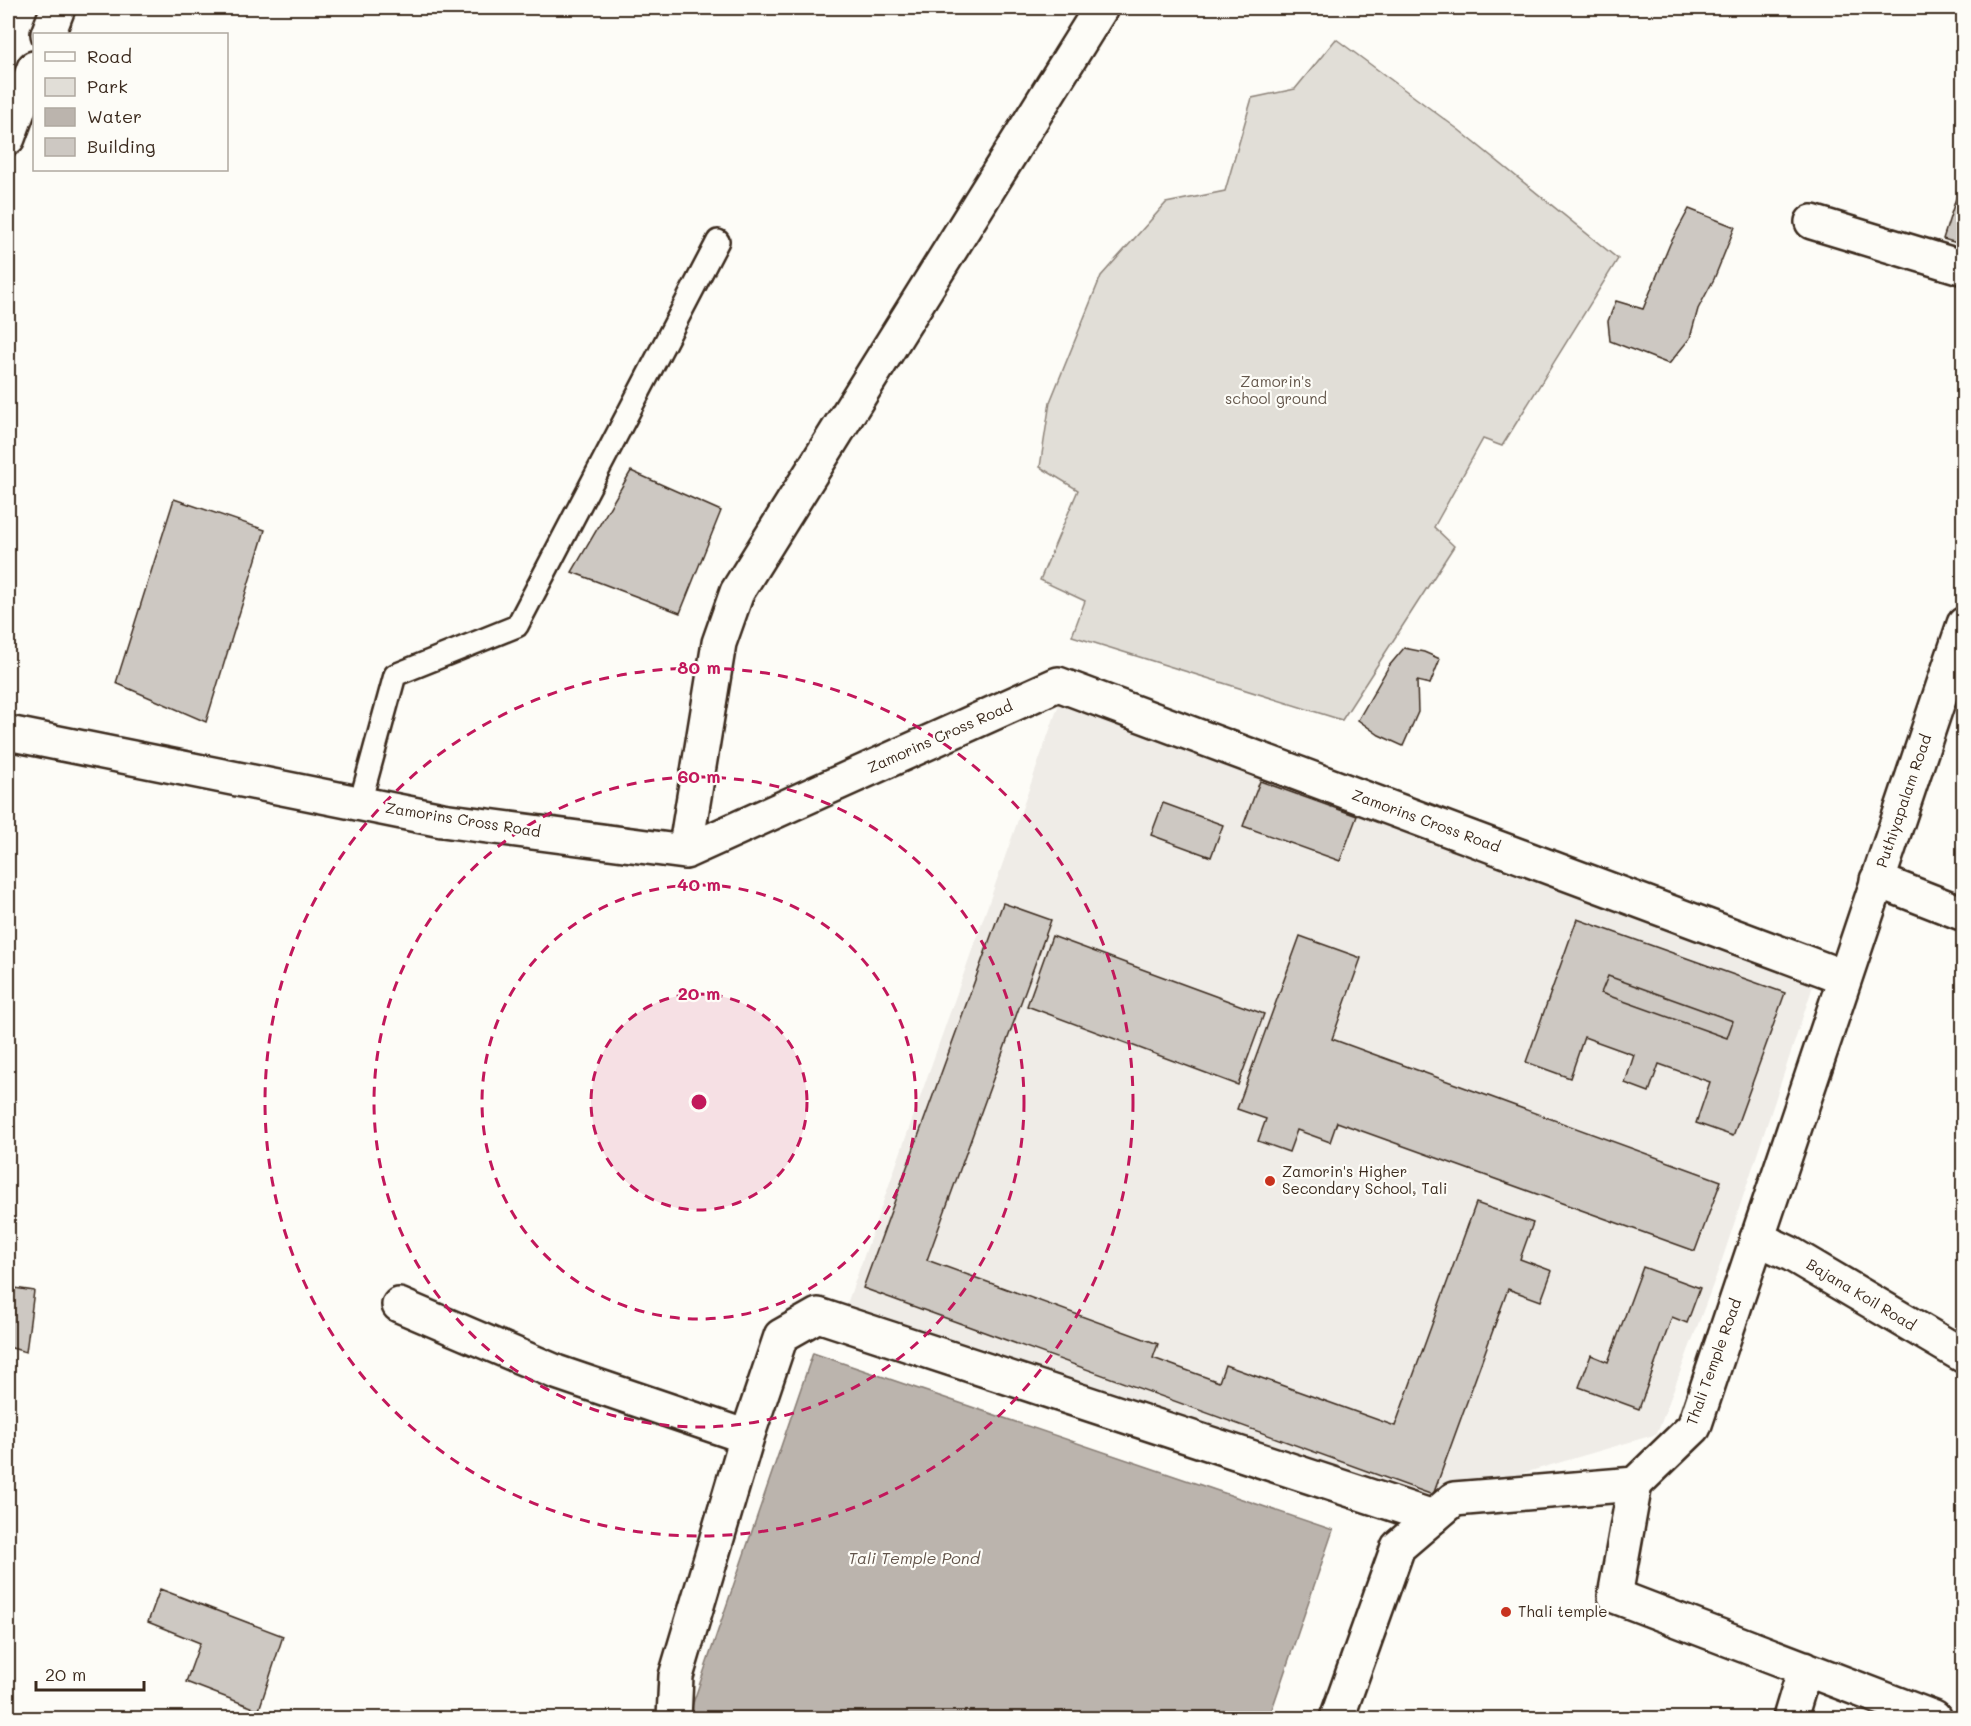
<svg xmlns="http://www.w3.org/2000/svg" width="1971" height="1726" font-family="Mali,sans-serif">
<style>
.built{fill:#efece7}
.green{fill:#e1ded7;stroke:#8e847a;stroke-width:1.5}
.water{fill:#bbb4ad;stroke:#887d74;stroke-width:1.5}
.building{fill:#cdc8c2;stroke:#3b2a1e;stroke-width:1.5;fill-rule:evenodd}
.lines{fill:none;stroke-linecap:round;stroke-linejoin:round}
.service-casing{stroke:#3b2a1e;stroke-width:26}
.minor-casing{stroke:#3b2a1e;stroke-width:38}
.tertiary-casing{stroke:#3b2a1e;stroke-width:38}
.service{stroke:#fdfcf7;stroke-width:21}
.minor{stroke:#fdfcf7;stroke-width:33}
.tertiary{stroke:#fdfcf7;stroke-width:33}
.ring{fill:none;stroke:#c2185b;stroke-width:3;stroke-dasharray:10 8}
.poi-dot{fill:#c8321e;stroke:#fdfcf7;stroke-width:2}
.labels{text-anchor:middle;stroke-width:4.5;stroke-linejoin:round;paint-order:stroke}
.park-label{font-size:15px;fill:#64574c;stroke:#fdfcf7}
.street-label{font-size:15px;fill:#3b2a1e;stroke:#fdfcf7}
.poi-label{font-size:15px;fill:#3b2a1e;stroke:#fdfcf7;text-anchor:start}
.water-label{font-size:16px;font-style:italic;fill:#615349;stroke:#fdfcf7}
.centre{fill:#c2185b;stroke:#fdfcf7;stroke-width:3}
.ring-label{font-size:18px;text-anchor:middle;font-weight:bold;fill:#c2185b;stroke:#fdfcf7;stroke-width:4.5;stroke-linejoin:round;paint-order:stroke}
</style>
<rect width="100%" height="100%" fill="#fdfcf7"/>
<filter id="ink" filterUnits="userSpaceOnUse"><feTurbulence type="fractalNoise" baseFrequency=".0167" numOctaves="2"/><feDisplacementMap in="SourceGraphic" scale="12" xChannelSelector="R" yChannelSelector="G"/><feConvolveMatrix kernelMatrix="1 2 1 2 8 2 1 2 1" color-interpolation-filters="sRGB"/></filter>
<g filter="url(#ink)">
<path class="built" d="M1059 704 1815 980 1721 1263 1657 1434 1449 1495 1435 1505 847 1304Z"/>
<path class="green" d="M1336 39 1459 130 1618 259 1502 446 1483 439 1434 527 1454 546 1342 720 1072 636 1085 601 1040 580 1078 490 1040 467 1050 402 1101 276 1166 203 1225 191 1252 98 1295 89Z"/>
<path class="water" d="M813 1353 1333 1530 1269 1718H688Z"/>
<path class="building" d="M1964 173V245L1943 239Z
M1689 209 1735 227 1714 279 1698 309 1690 338 1669 364 1610 341 1608 321 1616 301 1643 309 1670 244Z
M631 471 721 511 680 613 572 572Z
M174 499 265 530 206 722 116 683Z
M1404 648 1424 652 1440 659 1430 684 1417 681 1418 712 1403 746 1379 735 1358 720 1389 666Z
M1260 781 1357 816 1340 861 1243 826Z
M1163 803 1223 825 1211 857 1151 835Z
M1003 903 1051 920 927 1260 1158 1344 1153 1358 1219 1382 1225 1365 1395 1426 1476 1203 1533 1223 1520 1259 1552 1271 1541 1301 1508 1289 1433 1495 863 1288Z
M1577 919 1785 993 1733 1136 1696 1123 1710 1082 1659 1064 1649 1092 1625 1083 1634 1055 1584 1037 1570 1078 1526 1062ZM1608 976 1733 1021 1727 1038 1601 993Z
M1052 936 1264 1014 1238 1085 1027 1006Z
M1300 936 1361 958 1332 1039 1721 1181 1695 1251 1337 1122 1330 1142 1297 1130 1289 1152 1258 1141 1266 1119 1237 1109Z
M1608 976 1733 1021 1727 1038 1601 993Z
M1643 1267 1700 1288 1687 1323 1672 1317 1639 1409 1579 1387 1591 1355 1608 1362Z
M8 1287 34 1291 26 1352 8 1347Z
M160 1589 283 1636 259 1710 186 1682 200 1643 148 1622Z"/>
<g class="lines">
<defs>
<path id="service" d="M360 803 395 675 517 626 718 241"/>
<path id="minor" d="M48 34 58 8
M8 138 34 68
M1812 222 1964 268
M8 733 442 820 685 852 1058 684 1844 977
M685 852 719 643 737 592 1101 8
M1877 880 1964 914
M1757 1238 1791 1254 1964 1356
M399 1305 556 1372 747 1437
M1635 1484 1615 1596 1934 1718
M674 1718 676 1676 747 1437 781 1336 818 1315 1433 1517
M1790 1718 1805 1668"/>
<path id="tertiary" d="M1337 1718 1398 1547 1454 1499 1635 1484 1694 1427 1964 624"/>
</defs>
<use href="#service" class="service-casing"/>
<use href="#minor" class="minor-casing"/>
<use href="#tertiary" class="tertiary-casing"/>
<use href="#service" class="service"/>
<use href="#minor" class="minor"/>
<use href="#tertiary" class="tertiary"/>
</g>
</g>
<circle cx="699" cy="1102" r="108" fill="#c2185b" fill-opacity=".12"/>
<g class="ring">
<circle cx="699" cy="1102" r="108"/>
<circle cx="699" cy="1102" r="217"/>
<circle cx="699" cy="1102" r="325"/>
<circle cx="699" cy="1102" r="434"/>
</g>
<g class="poi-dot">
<circle cx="1270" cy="1181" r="6"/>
<circle cx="1506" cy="1612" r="6"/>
</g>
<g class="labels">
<g class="park-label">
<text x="1276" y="387">Zamorin's<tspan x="1276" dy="17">school ground</tspan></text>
</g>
<g class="street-label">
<text transform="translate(940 737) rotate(-24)" y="5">Zamorins Cross Road</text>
<text transform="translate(1904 801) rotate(-71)" y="5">Puthiyapalam Road</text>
<text transform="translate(463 820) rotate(9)" y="5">Zamorins Cross Road</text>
<text transform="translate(1426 821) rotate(20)" y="5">Zamorins Cross Road</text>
<text transform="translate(1861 1295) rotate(31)" y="5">Bajana Koil Road</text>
<text transform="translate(1714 1362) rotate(-70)" y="5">Thali Temple Road</text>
</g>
<g class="poi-label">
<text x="1282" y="1177">Zamorin's Higher<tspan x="1282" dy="17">Secondary School, Tali</tspan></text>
<text x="1518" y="1617">Thali temple</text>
</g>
<g class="water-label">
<text x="914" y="1564">Tali Temple Pond</text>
</g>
</g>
<circle cx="699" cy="1102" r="9" class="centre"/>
<g class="ring-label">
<text x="699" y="674">80 m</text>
<text x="699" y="783">60 m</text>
<text x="699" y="891">40 m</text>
<text x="699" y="1000">20 m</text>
</g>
<rect width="1971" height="1726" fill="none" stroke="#fdfcf7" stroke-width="30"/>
<rect x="15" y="15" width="1941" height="1696" fill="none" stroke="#3b2a1e" stroke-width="2" filter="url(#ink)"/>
<rect x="33" y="33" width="195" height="138" fill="#fdfcf7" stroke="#afa8a0" stroke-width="1.5"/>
<rect x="45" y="52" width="30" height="9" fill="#fdfcf7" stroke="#afa8a0" stroke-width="1.5"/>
<text x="87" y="63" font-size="18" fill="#3b2a1e">Road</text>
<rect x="45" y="78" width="30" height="18" fill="#e1ded7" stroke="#afa8a0" stroke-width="1.5"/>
<text x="87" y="93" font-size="18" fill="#3b2a1e">Park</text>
<rect x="45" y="108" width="30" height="18" fill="#bbb4ad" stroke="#afa8a0" stroke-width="1.5"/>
<text x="87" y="123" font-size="18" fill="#3b2a1e">Water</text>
<rect x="45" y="138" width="30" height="18" fill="#cdc8c2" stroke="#afa8a0" stroke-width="1.5"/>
<text x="87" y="153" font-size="18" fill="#3b2a1e">Building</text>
<path d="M36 1681v9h108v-9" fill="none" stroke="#3b2a1e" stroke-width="3"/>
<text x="45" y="1681" font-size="18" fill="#3b2a1e" stroke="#fdfcf7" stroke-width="4.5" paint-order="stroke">20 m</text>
</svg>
